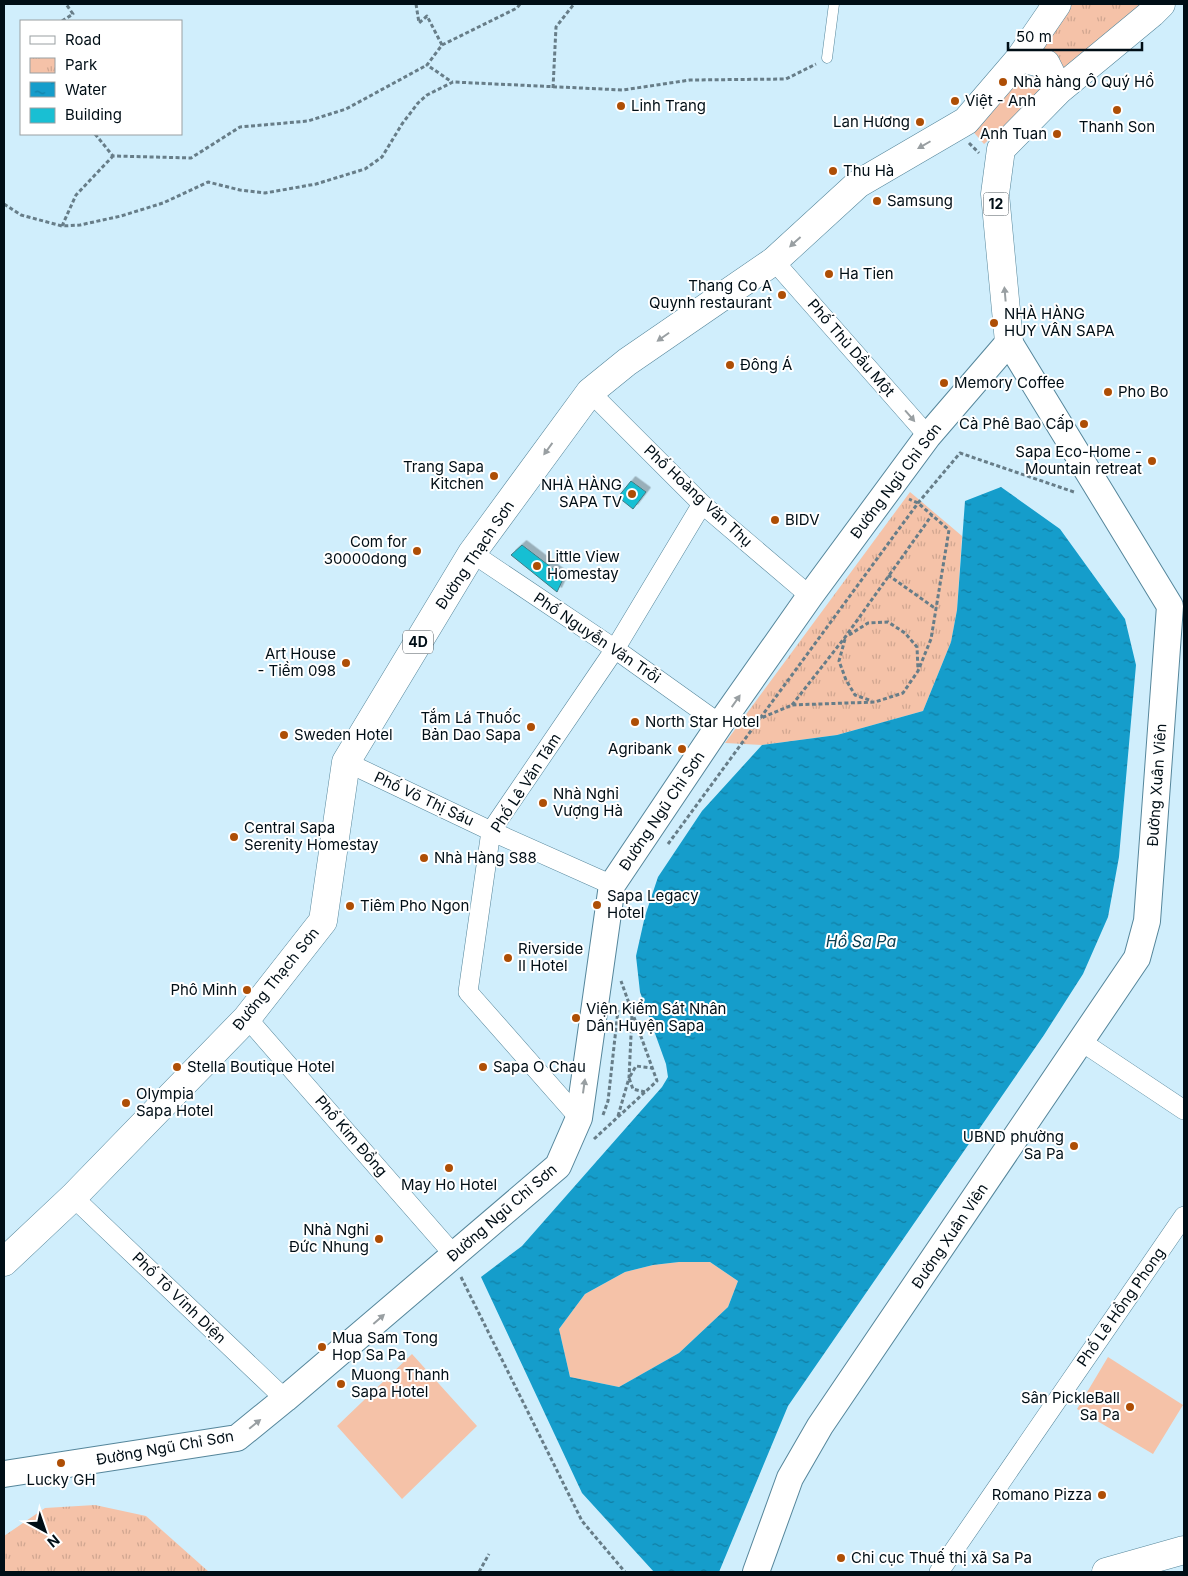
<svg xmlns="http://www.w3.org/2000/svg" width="1188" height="1576" font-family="Inter,sans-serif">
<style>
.grass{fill:#f5c2a8}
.park{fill:url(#park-tufts)}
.water{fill:url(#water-ripples);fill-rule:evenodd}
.building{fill:#19bfd3;stroke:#417a83;filter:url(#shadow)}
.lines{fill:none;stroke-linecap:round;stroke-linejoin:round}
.lane-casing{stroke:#55869b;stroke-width:11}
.street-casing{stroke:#55869b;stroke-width:20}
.secondary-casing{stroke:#55869b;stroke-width:28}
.primary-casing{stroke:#55869b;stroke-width:29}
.path{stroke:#677d88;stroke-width:3;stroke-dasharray:4 2.5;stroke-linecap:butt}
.lane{stroke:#fff;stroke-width:10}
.street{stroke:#fff;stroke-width:19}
.secondary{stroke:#fff;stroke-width:26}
.primary{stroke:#fff;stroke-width:28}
.oneway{fill:#999fa2}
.poi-dot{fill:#ae4e05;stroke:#fff;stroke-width:2}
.labels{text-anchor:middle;stroke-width:4;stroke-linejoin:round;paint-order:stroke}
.shield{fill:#fff;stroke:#4c565c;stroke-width:1}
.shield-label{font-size:14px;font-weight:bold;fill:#000e16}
.poi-label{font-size:15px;fill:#000e16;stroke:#fff;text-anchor:start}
.street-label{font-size:15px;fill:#000e16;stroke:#fff}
.water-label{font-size:16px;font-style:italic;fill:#063c4f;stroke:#fff}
</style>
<defs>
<pattern id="park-tufts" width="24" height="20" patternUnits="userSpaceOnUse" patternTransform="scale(1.25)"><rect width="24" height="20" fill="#f5c2a8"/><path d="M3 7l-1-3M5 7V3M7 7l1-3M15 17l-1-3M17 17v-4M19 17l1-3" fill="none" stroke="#d0a690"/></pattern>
<pattern id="water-ripples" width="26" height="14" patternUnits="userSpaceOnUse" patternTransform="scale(1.25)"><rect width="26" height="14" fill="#159dcb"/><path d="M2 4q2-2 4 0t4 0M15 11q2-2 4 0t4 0" fill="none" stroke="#117ea4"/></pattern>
<filter id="shadow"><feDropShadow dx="4.5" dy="-4.5" stdDeviation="0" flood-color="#0004"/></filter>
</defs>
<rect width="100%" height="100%" fill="#d0eefc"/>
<path class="grass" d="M1026 75 1042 79 1039 96 984 144 970 128Z
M679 1262H710L738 1281 728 1307 679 1353 619 1387 570 1377 559 1329 585 1294 625 1272 653 1265Z
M412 1354 477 1426 402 1499 337 1426Z
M1108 1357 1183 1405 1153 1454 1077 1409Z"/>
<path class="park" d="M1067 4H1148L1079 61 1065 68 1052 59 1043 47Z
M910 492 962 536 957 610 951 642 923 711 837 735 762 745 725 743Z
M95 1505 146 1516 209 1572H4V1536L45 1508Z"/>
<path class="water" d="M1001 487 1060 529 1125 619 1136 665 1119 857 1108 917 1083 974 1044 1035 788 1406 719 1572H654L582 1493 481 1277 522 1246 662 1087 668 1077 666 1064 640 992 636 956 645 916 658 877 702 811 762 745 837 735 923 711 951 642 957 610 965 501ZM679 1262H710L738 1281 728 1307 679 1353 619 1387 570 1377 559 1329 585 1294 625 1272 653 1265Z"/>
<path class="building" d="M631 481 646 492 633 509 618 497Z
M522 545 564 577 557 592 511 555Z"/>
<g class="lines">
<defs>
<path id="lane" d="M827 58 834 4"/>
<path id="street" d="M774 261 928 436
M590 392 702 504 810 596
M472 553 615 649 720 724
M346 762 491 831 612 885
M247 1018 454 1255
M1082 1042 1184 1110
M579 1118 468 992 491 831 615 649 702 504
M73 1197 285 1399
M939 1572 1184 1216"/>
<path id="secondary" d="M4 1474 237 1438 285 1399 558 1166 579 1118 612 885 720 724 810 596 928 436 1009 342 1170 606 1147 921 1137 958 820 1426 790 1478 756 1572"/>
<path id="primary" d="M1020 58 1046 64 1059 90
M1009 342 995 194 1001 149 1059 90 1152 13 1161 4
M4 1262 73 1197 247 1018 323 921 346 762 472 553 590 392 627 362 774 261 858 184 966 121 1020 58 1057 4
M1106 1572 1184 1550"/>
</defs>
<use href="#lane" class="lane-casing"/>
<use href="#street" class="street-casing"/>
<use href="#secondary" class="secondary-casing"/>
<use href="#primary" class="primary-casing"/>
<path class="path" d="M416 4 419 23 427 16 442 45 427 65 452 82
M62 21 73 14 66 4
M442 45 517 8 520 4
M553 88 556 27 574 4
M95 134 113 156 191 158 240 127 308 121 346 109 427 65
M969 143 979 153
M4 204 21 215 62 226 80 225 121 216 163 203 208 182 240 190 265 193 316 184 365 169 382 157 402 124 418 103 427 95 453 82 623 90 690 80 786 79 816 64
M62 226 76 195 113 156
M888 575 936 609
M849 635 868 623 888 622 905 633 917 647 918 670
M845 639 839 661 846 680 855 695 872 701
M792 705 846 636 932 515
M750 721 759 719 792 705 875 702 903 693 918 671 931 639 949 530 918 503 909 499
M668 844 918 503 960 453 1074 492 1075 494
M645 1092 633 1089 629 1078 636 1066 652 1068
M603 1115 608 1101 618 1010
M618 1116 629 1078 632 1014
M594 1139 657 1081 621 981
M461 1277 582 1521 625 1572
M479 1572 489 1554"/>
<use href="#lane" class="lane"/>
<use href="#street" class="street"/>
<use href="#secondary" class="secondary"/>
<use href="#primary" class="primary"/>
</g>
<defs><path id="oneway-solid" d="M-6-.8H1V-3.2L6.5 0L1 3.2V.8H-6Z" transform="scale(1.25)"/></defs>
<g class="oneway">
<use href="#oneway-solid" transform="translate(924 145) rotate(150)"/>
<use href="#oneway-solid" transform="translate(795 242) rotate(138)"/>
<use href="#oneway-solid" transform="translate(1005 294) rotate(-95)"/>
<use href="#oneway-solid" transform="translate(663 337) rotate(145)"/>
<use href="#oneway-solid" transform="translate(910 416) rotate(49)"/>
<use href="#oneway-solid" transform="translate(548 449) rotate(126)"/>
<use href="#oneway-solid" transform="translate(736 701) rotate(-55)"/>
<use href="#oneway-solid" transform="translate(584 1086) rotate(-82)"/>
<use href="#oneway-solid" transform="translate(379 1319) rotate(-41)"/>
<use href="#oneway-solid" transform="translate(255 1424) rotate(-39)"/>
</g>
<g class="poi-dot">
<circle cx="1003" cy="82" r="5"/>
<circle cx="955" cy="101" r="5"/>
<circle cx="621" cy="106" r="5"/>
<circle cx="1117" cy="110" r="5"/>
<circle cx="920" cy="122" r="5"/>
<circle cx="1057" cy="134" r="5"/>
<circle cx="833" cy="171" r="5"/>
<circle cx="877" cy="201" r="5"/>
<circle cx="829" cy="274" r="5"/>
<circle cx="782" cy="295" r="5"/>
<circle cx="994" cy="323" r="5"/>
<circle cx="730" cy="365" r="5"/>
<circle cx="944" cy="383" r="5"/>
<circle cx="1108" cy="392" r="5"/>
<circle cx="1084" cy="424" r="5"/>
<circle cx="1152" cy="461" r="5"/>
<circle cx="494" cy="476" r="5"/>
<circle cx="632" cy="494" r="5"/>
<circle cx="775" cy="520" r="5"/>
<circle cx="417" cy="551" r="5"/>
<circle cx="537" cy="566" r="5"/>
<circle cx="346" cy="663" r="5"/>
<circle cx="635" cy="722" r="5"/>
<circle cx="531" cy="727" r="5"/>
<circle cx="284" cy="735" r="5"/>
<circle cx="682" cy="749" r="5"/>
<circle cx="543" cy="803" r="5"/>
<circle cx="234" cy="837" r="5"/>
<circle cx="424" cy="858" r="5"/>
<circle cx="597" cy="905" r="5"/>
<circle cx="350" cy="906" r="5"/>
<circle cx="508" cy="958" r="5"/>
<circle cx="247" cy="990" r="5"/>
<circle cx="576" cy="1018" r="5"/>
<circle cx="177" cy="1067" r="5"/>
<circle cx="483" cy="1067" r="5"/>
<circle cx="126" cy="1103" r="5"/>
<circle cx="1074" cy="1146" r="5"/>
<circle cx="449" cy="1168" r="5"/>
<circle cx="379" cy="1239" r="5"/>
<circle cx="322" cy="1347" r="5"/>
<circle cx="341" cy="1384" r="5"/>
<circle cx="1130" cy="1407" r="5"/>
<circle cx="61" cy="1463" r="5"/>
<circle cx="1102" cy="1495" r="5"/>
<circle cx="841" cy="1558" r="5"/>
</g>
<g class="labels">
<g class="shield">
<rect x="983.5" y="192.5" width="25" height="23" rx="4"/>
<rect x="403" y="630.5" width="30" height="23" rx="4"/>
</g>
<g class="shield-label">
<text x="996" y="209">12</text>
<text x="418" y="647">4D</text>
</g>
<g class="poi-label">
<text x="1013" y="87">Nhà hàng Ô Quý Hồ</text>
<text x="965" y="106">Việt - Anh</text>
<text x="631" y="111">Linh Trang</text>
<text x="910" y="127" text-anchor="end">Lan Hương</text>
<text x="1117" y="132" text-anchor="middle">Thanh Son</text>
<text x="1047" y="139" text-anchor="end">Anh Tuan</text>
<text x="843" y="176">Thu Hà</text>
<text x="887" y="206">Samsung</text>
<text x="839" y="279">Ha Tien</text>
<text x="772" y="291" text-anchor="end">Thang Co A<tspan x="772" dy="17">Quynh restaurant</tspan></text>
<text x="1004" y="319">NHÀ HÀNG<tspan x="1004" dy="17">HUY VÂN SAPA</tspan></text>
<text x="740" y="370">Đông Á</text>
<text x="954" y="388">Memory Coffee</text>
<text x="1118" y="397">Pho Bo</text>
<text x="1074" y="429" text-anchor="end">Cà Phê Bao Cấp</text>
<text x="1142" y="457" text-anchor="end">Sapa Eco-Home -<tspan x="1142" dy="17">Mountain retreat</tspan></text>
<text x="484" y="472" text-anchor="end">Trang Sapa<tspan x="484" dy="17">Kitchen</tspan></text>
<text x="622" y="490" text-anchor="end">NHÀ HÀNG<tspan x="622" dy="17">SAPA TV</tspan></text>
<text x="785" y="525">BIDV</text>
<text x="407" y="547" text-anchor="end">Com for<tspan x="407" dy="17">30000dong</tspan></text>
<text x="547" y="562">Little View<tspan x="547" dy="17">Homestay</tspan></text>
<text x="336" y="659" text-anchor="end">Art House<tspan x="336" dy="17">- Tiềm 098</tspan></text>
<text x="521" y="723" text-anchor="end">Tắm Lá Thuốc<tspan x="521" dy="17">Bản Dao Sapa</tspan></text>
<text x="645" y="727">North Star Hotel</text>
<text x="294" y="740">Sweden Hotel</text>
<text x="672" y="754" text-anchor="end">Agribank</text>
<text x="553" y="799">Nhà Nghỉ<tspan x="553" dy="17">Vượng Hà</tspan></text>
<text x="244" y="833">Central Sapa<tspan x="244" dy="17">Serenity Homestay</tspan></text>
<text x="434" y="863">Nhà Hàng S88</text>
<text x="607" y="901">Sapa Legacy<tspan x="607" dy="17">Hotel</tspan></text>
<text x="360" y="911">Tiêm Pho Ngon</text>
<text x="518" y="954">Riverside<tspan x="518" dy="17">II Hotel</tspan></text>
<text x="237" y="995" text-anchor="end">Phô Minh</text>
<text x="586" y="1014">Viện Kiểm Sát Nhân<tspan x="586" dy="17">Dân Huyện Sapa</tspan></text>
<text x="187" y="1072">Stella Boutique Hotel</text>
<text x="493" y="1072">Sapa O Chau</text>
<text x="136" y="1099">Olympia<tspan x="136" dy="17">Sapa Hotel</tspan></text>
<text x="1064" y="1142" text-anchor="end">UBND phường<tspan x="1064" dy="17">Sa Pa</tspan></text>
<text x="449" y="1190" text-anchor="middle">May Ho Hotel</text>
<text x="369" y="1235" text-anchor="end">Nhà Nghỉ<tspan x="369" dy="17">Đức Nhung</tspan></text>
<text x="332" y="1343">Mua Sam Tong<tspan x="332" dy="17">Hop Sa Pa</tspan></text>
<text x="351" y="1380">Muong Thanh<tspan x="351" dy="17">Sapa Hotel</tspan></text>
<text x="1120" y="1403" text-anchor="end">Sân PickleBall<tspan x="1120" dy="17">Sa Pa</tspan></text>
<text x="61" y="1485" text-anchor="middle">Lucky GH</text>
<text x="1092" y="1500" text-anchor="end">Romano Pizza</text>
<text x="851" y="1563">Chi cục Thuế thị xã Sa Pa</text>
</g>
<g class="street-label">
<text transform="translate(851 348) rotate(49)" y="5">Phố Thủ Dầu Một</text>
<text transform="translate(896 481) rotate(-53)" y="5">Đường Ngũ Chỉ Sơn</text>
<text transform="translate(698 496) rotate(43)" y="5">Phố Hoàng Văn Thụ</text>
<text transform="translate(475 555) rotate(-56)" y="5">Đường Thạch Sơn</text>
<text transform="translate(597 638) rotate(34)" y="5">Phố Nguyễn Văn Trỗi</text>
<text transform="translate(526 783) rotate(-57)" y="5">Phố Lê Văn Tám</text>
<text transform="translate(1157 785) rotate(-86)" y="5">Đường Xuân Viên</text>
<text transform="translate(424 799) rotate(25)" y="5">Phố Võ Thị Sáu</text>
<text transform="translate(662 811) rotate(-56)" y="5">Đường Ngũ Chỉ Sơn</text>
<text transform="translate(276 979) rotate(-51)" y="5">Đường Thạch Sơn</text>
<text transform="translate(351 1136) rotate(49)" y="5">Phố Kim Đồng</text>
<text transform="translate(502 1213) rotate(-41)" y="5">Đường Ngũ Chỉ Sơn</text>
<text transform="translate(950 1236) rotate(-56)" y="5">Đường Xuân Viên</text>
<text transform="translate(179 1298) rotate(44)" y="5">Phố Tô Vĩnh Diện</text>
<text transform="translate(1121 1307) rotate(-55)" y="5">Phố Lê Hồng Phong</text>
<text transform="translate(165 1448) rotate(-10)" y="5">Đường Ngũ Chỉ Sơn</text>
</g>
<g class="water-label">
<text x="861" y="947">Hồ Sa Pa</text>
</g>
</g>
<rect width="1188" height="1576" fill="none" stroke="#000e16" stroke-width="10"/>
<rect x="20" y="20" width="162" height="115" fill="#ffffff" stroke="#999fa2"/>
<rect x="30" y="36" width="25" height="8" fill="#ffffff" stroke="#999fa2"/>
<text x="65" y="45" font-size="15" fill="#000e16">Road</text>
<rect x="30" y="58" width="25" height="15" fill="url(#park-tufts)" stroke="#999fa2"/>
<text x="65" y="70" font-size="15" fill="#000e16">Park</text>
<rect x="30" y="82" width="25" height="15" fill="url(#water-ripples)" stroke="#999fa2"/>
<text x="65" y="95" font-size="15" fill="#000e16">Water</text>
<rect x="30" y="108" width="25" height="15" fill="#19bfd3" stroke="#999fa2"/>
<text x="65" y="120" font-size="15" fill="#000e16">Building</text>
<g transform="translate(45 1531) rotate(140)" stroke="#ffffff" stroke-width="4" paint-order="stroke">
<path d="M0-4L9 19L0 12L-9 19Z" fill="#000e16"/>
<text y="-8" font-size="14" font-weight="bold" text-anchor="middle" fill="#000e16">N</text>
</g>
<path d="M1008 42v8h134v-8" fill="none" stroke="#000e16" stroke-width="2.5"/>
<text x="1016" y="42" font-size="15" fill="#000e16" stroke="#ffffff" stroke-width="4" paint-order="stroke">50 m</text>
</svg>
